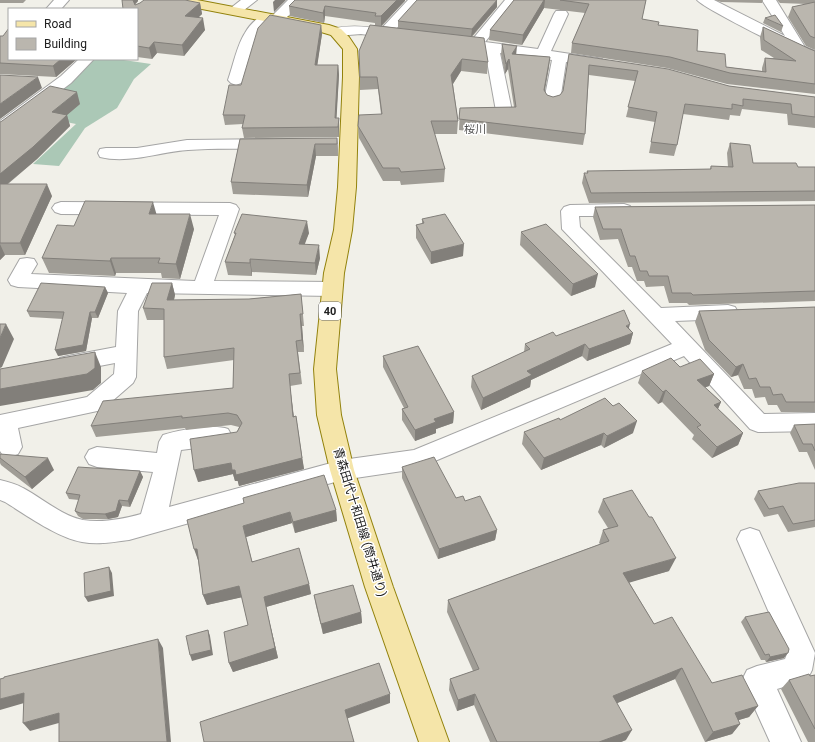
<svg xmlns="http://www.w3.org/2000/svg" width="815" height="742" font-family="Roboto,'Noto Sans JP',sans-serif">
<style>
.cemetery{fill:#abc8b6}
.lines{fill:none;stroke-linecap:round;stroke-linejoin:round}
.minor-casing{stroke:#a5a5a5;stroke-width:2}
.major-casing{stroke:#92820c;stroke-width:2}
.minor{fill:#fff;fill-rule:evenodd}
.major{fill:#f5e5a9;fill-rule:evenodd}
.wall{fill:#a09d96}
.shaded-wall{fill:#827f7a}
.building{fill:#bab6ae;stroke:#827f7a}
.labels{text-anchor:middle;stroke-width:3;stroke-linejoin:round;paint-order:stroke}
.far-neighbourhood-label{font-size:11px;fill:#545454;stroke:#fff}
.shield{fill:#fff;stroke:#646464;stroke-width:1}
.shield-label{font-size:11px;font-weight:bold;fill:#212121}
.street-label{font-size:12px;fill:#212121;stroke:#fff}
</style>
<rect width="100%" height="100%" fill="#f1f0e9"/>
<path class="cemetery" d="M91 59H117L151 64 134 79 117 108 85 128 59 166 33 164 76 124 31 115Z"/>
<g class="lines">
<defs>
<path id="minor" d="M54 0H69L61 9H46Z
M241 0H257L239 14H229L227 11Z
M288 0H302C295 9 283 26 272 21L258 35 244 80 241 83 236 85 231 83 228 80C233 66 237 45 245 33 250 24 263 10 273 15Z
M408 0H422L395 30 402 32 404 35 402 38 397 39 361 34 336 36 331 35 329 32 331 29C348 25 365 26 381 29Z
M505 0H519L485 42 538 49 554 14 556 11H566L568 14 551 51 597 58 602 59 604 62 602 65 597 66 566 62 560 101 558 104 552 106 546 104 544 101 552 60 500 53 512 111 510 114 504 116 498 114 496 111 485 50 450 45 448 42 450 39 455 38 472 40Z
M697 0H714L785 36 762 0H776L805 47 815 51V61C802 58 703 8 697 0Z
M79 59H94L71 83 6 132 0 134V121L61 76Z
M268 139 274 140 276 144 274 148 268 149C241 149 215 148 188 150 159 152 129 164 100 157L98 153 100 149 106 148H137L187 140Z
M61 202 230 203 236 205 239 209 214 281 332 282 339 284 342 289 339 294 332 296 147 293 138 311 136 377 133 383 102 410 18 428 22 447 18 454 10 457 2 454 0 451V415L87 397 114 374 115 363 68 372 60 370 57 364 60 358 68 356 116 347 118 311 127 293 57 289 18 287 11 285 8 280 20 259 27 258 34 259 37 264 31 274 195 281 219 215 61 214 55 212 52 208 55 204Z
M624 204 630 206 633 210 630 214 624 216H579L580 227 661 308 728 305 735 307 738 312 735 317 728 319 675 321 764 414 815 413V431L758 432 750 429 684 356 416 469 342 480 129 540C114 542 98 545 82 542 58 538 26 515 5 502L0 500V480C8 482 16 484 23 488 42 498 62 516 83 520 102 523 123 519 141 514L153 472 97 467 89 464 85 457 89 450 97 447 157 453 159 442 163 435C179 430 213 424 228 429L232 436 228 443 220 445 181 450 169 507 342 460 414 450 672 344 562 229 561 211 564 207 570 205Z
M750 528 759 531 815 653 812 670 807 680 777 689 801 742H770L742 680 747 670 757 666 785 659 787 654 737 539 741 531Z"/>
<path id="major" d="M169 0H197L329 25 341 29 349 37 357 49 359 77 356 187 352 230 344 273 336 369 341 415 354 470 393 587 449 742H419L365 587 330 470 317 415 314 369 324 273 334 230 338 187 343 77V49L331 35 321 32 176 4 171 3Z"/>
</defs>
<use href="#minor" class="minor-casing"/>
<use href="#major" class="major-casing"/>
<use href="#minor" class="minor"/>
<use href="#major" class="major"/>
</g>
<path class="wall" d="M0 0H26L23 3H0Z
M122 0H138V1L135 5 200 3 202 14 198 18 205 30 184 56 157 53 152 59 137 57V9Z
M295 0H405L382 26 398 28V21L497 7 472 37 488 62 487 74 461 71 453 84 458 121 457 134H434L445 169 444 182 401 185 400 181H383L359 138 358 126 381 114 378 89 360 90 359 51 375 25V23L325 16 324 23 290 16 289 6Z
M514 0H646L642 19 658 25 697 51 726 67 762 71V68L765 58H774L761 50 760 37 763 27 810 49 815 51V94L727 84 667 68 571 53 572 43 585 13 544 8 522 45 489 40 490 30Z
M715 0H763L762 3 721 2Z
M777 0H815V50L806 46 788 17 792 7 807 4 780 3Z
M765 18 783 26 781 32 763 23Z
M321 25 322 34 317 65H338L339 75 336 118H339V137L244 138 242 128 243 124 225 125 223 115 241 85Z
M0 36H3L9 59H77L56 77 0 74Z
M502 44 516 54 550 57 544 91 547 95 553 97 560 95 563 91 569 54 729 86 815 97V128L788 125 787 114 742 109 740 116 730 115 729 120 683 114 677 145 674 156 649 153 655 122 626 117 635 81 589 75 585 134 583 145 459 130 460 108 514 107 508 69 505 74 501 54Z
M80 104 67 115 70 126 37 159 8 184 52 196 25 255H5L0 260V122Z
M337 138 338 156H316L308 197 233 194 231 182 240 139Z
M730 143 753 163 798 167H815V201L589 203 582 183 584 173H587V171L656 170 710 169 711 166 728 167 727 153Z
M815 205V301L689 305 687 303H669L664 286 646 287 644 281H637L632 267H628L618 239 600 240 593 217 595 207Z
M157 214 194 229 180 279 162 278 161 273H116L115 276 49 273 42 258 74 226Z
M422 219 463 256 431 264 416 238V225L422 224Z
M521 232 595 287 571 296 520 245Z
M234 233H309L304 244 320 258 316 275 252 272V276L228 275 225 262 235 235Z
M172 283 175 295 174 300 249 299 301 294 304 326H302L304 352H298L302 384 290 386 294 417 304 469 239 486 238 481H235L233 474 198 482 237 432 239 427 231 425 186 430 185 428 96 437 91 426 233 388 234 360 167 369 164 357V320H147L143 308Z
M105 287 108 293 98 318H92L86 351 58 356 63 319 30 317 27 311Z
M815 307V412H781L777 405H768L765 397 755 398 752 389H744L738 375 731 377 705 350 695 322 699 311Z
M629 328 633 333 630 344 587 361 582 356 531 380 530 387 481 410 471 387 472 376 524 352 525 344 556 336Z
M383 356 454 412 453 423 436 429V433L415 441 402 420V409L404 408 383 367Z
M680 367 714 374 709 386 705 387 721 402 718 409 743 433 738 445 712 458 692 439 694 435 662 402 658 404 638 383 642 371Z
M560 420 633 433 604 448 601 445 541 470 522 444 524 432Z
M815 424V470L807 452H799L790 433 794 425Z
M0 454 54 470 32 489 1 465 0 463Z
M402 467 456 498 465 501 497 530 495 540 438 559 402 478Z
M140 471 143 477 130 507 122 506 118 517 108 519H83L78 516 75 511 79 500 69 499 66 493Z
M815 483V527L788 532 778 514 764 517 754 499 758 491Z
M603 499 669 571 629 582 654 624 712 683 758 706 749 717 738 720 740 724 732 734 705 742 675 679 617 703 626 740 621 742H490L474 705 457 711 449 690 450 679 473 671 447 612 448 600 600 544 599 543 603 530 608 528 598 512Z
M336 510 337 521 295 533 292 523 246 537 252 561 309 584 311 594 266 607 278 658 233 672 229 663 248 625 242 597 207 605 203 595 198 560 187 520Z
M314 595 361 612 362 623 323 634 316 606Z
M745 617 784 658 766 662 765 660H761L741 622Z
M815 675V742H808L781 689 789 680Z"/>
<path class="shaded-wall" d="M127 0H138V1L130 9Z
M275 0H286L274 12 273 2Z
M397 0H405V1L381 26V16Z
M497 0V7L471 37 472 29Z
M544 0H545L544 8 522 45 523 35Z
M200 3 202 14 188 27 185 16Z
M325 6V16L324 23 323 13Z
M203 18 205 30 184 56 182 45Z
M321 25 322 34 316 74 315 65Z
M154 42 157 53 152 59 149 48Z
M517 46 516 56 512 54Z
M550 57 549 67 543 101 544 90Z
M61 59H77L56 77 53 66Z
M462 59 461 71 451 87V75Z
M509 59 508 69 505 74 506 64Z
M338 65 339 75 336 128 335 118Z
M38 77 42 88 0 119V104Z
M77 92 80 104 67 115 70 126 37 159 0 190V174L52 112Z
M339 118V137L338 127Z
M337 138 338 150V156L337 144Z
M315 144 316 156 308 197 307 185Z
M47 184 52 196 25 255 20 243Z
M153 202 157 216 149 214Z
M190 214 194 229 180 279 176 264Z
M307 221 309 233 300 257 299 244Z
M0 244 5 255 0 260Z
M464 244 463 256 431 264V252Z
M319 245 320 258 316 275 315 263Z
M111 258 116 273 115 276 110 261Z
M250 259 252 272V276L250 263Z
M598 274 595 287 571 296 573 284Z
M172 283 175 295 171 312 167 300Z
M105 287 108 293 98 318 95 312Z
M90 312 92 318 86 351 58 356 55 350Z
M300 314 302 326 304 352 302 340Z
M6 324 14 339 2 367 0 368V338Z
M630 324 627 335 633 333 630 344 587 361 589 349Z
M585 344 582 356 531 380 530 387 481 410 483 398 527 371Z
M95 352 101 367V383L93 390 0 406V389Z
M743 364 738 375 731 377 736 367Z
M289 374 290 386 295 428 293 417Z
M714 374 709 386 693 392 697 380Z
M666 390 662 402 658 404 663 392Z
M721 402 716 413 714 405Z
M454 412 453 423 436 429V433L415 441V430L434 419Z
M296 416 304 469 239 486 236 475Z
M637 421 633 433 604 448 607 436Z
M604 433 601 445 541 470 544 458Z
M743 433 738 445 712 458 717 447Z
M48 458 54 470 32 489 25 477Z
M231 463 235 470 238 481H235L233 474 198 482 194 470Z
M140 471 143 477 130 507 128 501Z
M119 500 122 506 118 517 108 519 105 514Z
M336 510 337 521 295 533 293 522Z
M290 512 292 523 246 537 243 526Z
M497 530 495 540 438 559 439 549Z
M194 549H197L201 559 198 560Z
M676 558 669 571 618 586 623 573Z
M109 567 112 573 114 596 88 602 85 597Z
M309 584 311 594 266 607 278 658 233 672 229 663 264 597Z
M239 586 243 597 207 605 203 595Z
M361 612 362 623 323 634 321 624Z
M208 630 210 636 213 655 192 661 190 655Z
M158 639 163 648 171 742H167Z
M788 653 784 658 766 662 770 657Z
M682 668 675 679 608 707 613 696Z
M24 693 31 701 0 710V699Z
M390 694V703L346 719 345 710Z
M475 694 474 705 457 711 458 700Z
M758 706 749 717 726 724 735 713Z
M59 713 66 721 30 731 23 723Z
M740 724 732 734 705 742 713 732Z
M632 730 626 740 621 742H599Z"/>
<path class="building" d="M122 0H133L135 5 140 3 144 0H185L200 3 185 16 203 18 182 45 154 42 149 48 137 46V9H123Z
M295 0H397L381 16H375L376 13 325 6 323 13 289 6Z
M417 0H497L472 29 398 21Z
M514 0H544L523 35 490 30Z
M560 0H646L642 19 659 22 658 25 698 30 697 51 725 54 726 67 766 72 765 58 796 61 764 40 763 27 810 49 815 51V84L730 73 670 57 572 43 589 4Z
M815 2V38L810 36 792 7Z
M270 15 321 25 315 65H338L335 118H339L338 127 242 128 245 115H223L229 85H241L258 28Z
M775 15 783 26 765 18Z
M370 25 484 38 488 62 462 59 451 75 458 121H431L445 169 401 172 399 168H383L358 126 359 115 382 114 377 77H360L359 51Z
M9 28V59H61L53 66 0 63V36H3Z
M502 44 517 46 512 54 550 57 544 90 547 95 553 97 560 95 563 91 569 54 668 69 729 86 815 97V117L792 114 791 104 743 99V106L732 104V109L685 104 677 145 651 142 657 112 628 107 638 71 589 65 585 134 459 119 460 108 516 107 509 59 506 64Z
M0 75 38 77 0 104Z
M50 86 77 92 52 112 67 115 33 147 0 174V122L2 121Z
M337 138V144H315L307 185 231 182 240 139Z
M730 143 750 145 753 163H796L798 167H815V191L591 193 584 173H588L587 171 656 170 711 169V166L733 167Z
M0 184H47L20 243H0Z
M85 201 153 202 149 214H190L176 264 158 263 160 258H111L110 261 42 258 57 225 74 226Z
M815 205V291L693 295 691 293H672L668 276H649L647 271H640L635 256H630L621 229H603L595 207Z
M242 214 307 221 299 244 319 245 315 263 250 259V263L225 262 236 233H234Z
M445 214 464 244 431 252 416 225 424 223 422 219Z
M546 224 598 274 573 284 521 232Z
M41 283 105 287 95 312H90L83 345 55 350 64 312 27 311Z
M152 283H172L167 300 249 299 301 294 303 314H300L302 340 296 341 300 373 289 374 293 417 296 416 302 458 236 475 235 470H232L231 463 194 470 190 439 237 432 242 423 237 415 228 413 182 418V416L91 426 103 401 233 388 234 348 164 357V309L143 308Z
M815 307V402H786L782 394 773 395 770 387H760L756 378 749 379 743 364 736 367 709 340 699 311Z
M624 310 630 324 626 326 633 333 589 349 585 344 527 371 532 375 483 398 472 376 530 349 525 344 553 332 556 336Z
M0 324H6L0 338Z
M418 346 454 412 434 419 436 422 415 430 402 409 408 407 383 356Z
M95 352V368L87 374 0 389V369Z
M671 358 680 367 700 359 714 374 697 380 721 402 714 405 743 433 717 447 697 427 701 425 666 390 663 392 642 371Z
M605 398 613 406 619 403 637 421 607 436 604 433 544 458 524 432 559 418 560 420Z
M815 424V451L812 444H803L794 425Z
M0 454 48 458 25 477 0 458Z
M434 457 456 498 463 496 465 501 480 496 497 530 439 549 402 467Z
M78 467 140 471 128 501 119 500 116 511 105 514 80 513 75 511 80 495 66 493Z
M324 475 336 510 293 522 290 512 243 526 252 562 299 548 309 584 264 597 275 648 229 663 224 632 248 625 239 586 203 595 197 549H194L187 520 244 503 243 498Z
M799 483H815V520L793 524 783 506 769 509 758 491Z
M632 490 649 517H652L676 558 623 573 654 624 672 617 712 683 742 675 758 706 735 713 740 724 713 732 682 668 613 696 632 730 599 742H497L475 694 458 700 450 679 479 669 448 600 609 541 603 530 618 526 603 499Z
M109 567 111 591 85 597 84 573Z
M353 585 361 612 321 624 314 595Z
M769 612 789 649 788 653 770 657 769 654 765 655 745 617Z
M208 630 211 650 190 655 186 636Z
M158 639 167 742H59V713L23 723 24 693 0 699V679L4 678V677Z
M379 663 390 694 345 710 354 742H204L200 722Z
M809 674 810 676 815 675V729L789 680Z"/>
<g class="labels">
<g class="far-neighbourhood-label">
<text x="475" y="133">桜川</text>
</g>
<rect class="shield" x="319" y="302" width="22" height="18" rx="3"/>
<g class="shield-label">
<text x="330" y="315">40</text>
</g>
<g class="street-label">
<text transform="translate(360 522) rotate(73)" y="4">青森田代十和田線 (筒井通り)</text>
</g>
</g>
<rect x="8" y="8" width="130" height="52" fill="#ffffff" stroke="#a6a6a6"/>
<rect x="16" y="21" width="20" height="6" fill="#f5e5a9" stroke="#a6a6a6"/>
<text x="44" y="28" font-size="12" fill="#212121">Road</text>
<rect x="16" y="38" width="20" height="12" fill="#bab6ae" stroke="#a6a6a6"/>
<text x="44" y="48" font-size="12" fill="#212121">Building</text>
</svg>
